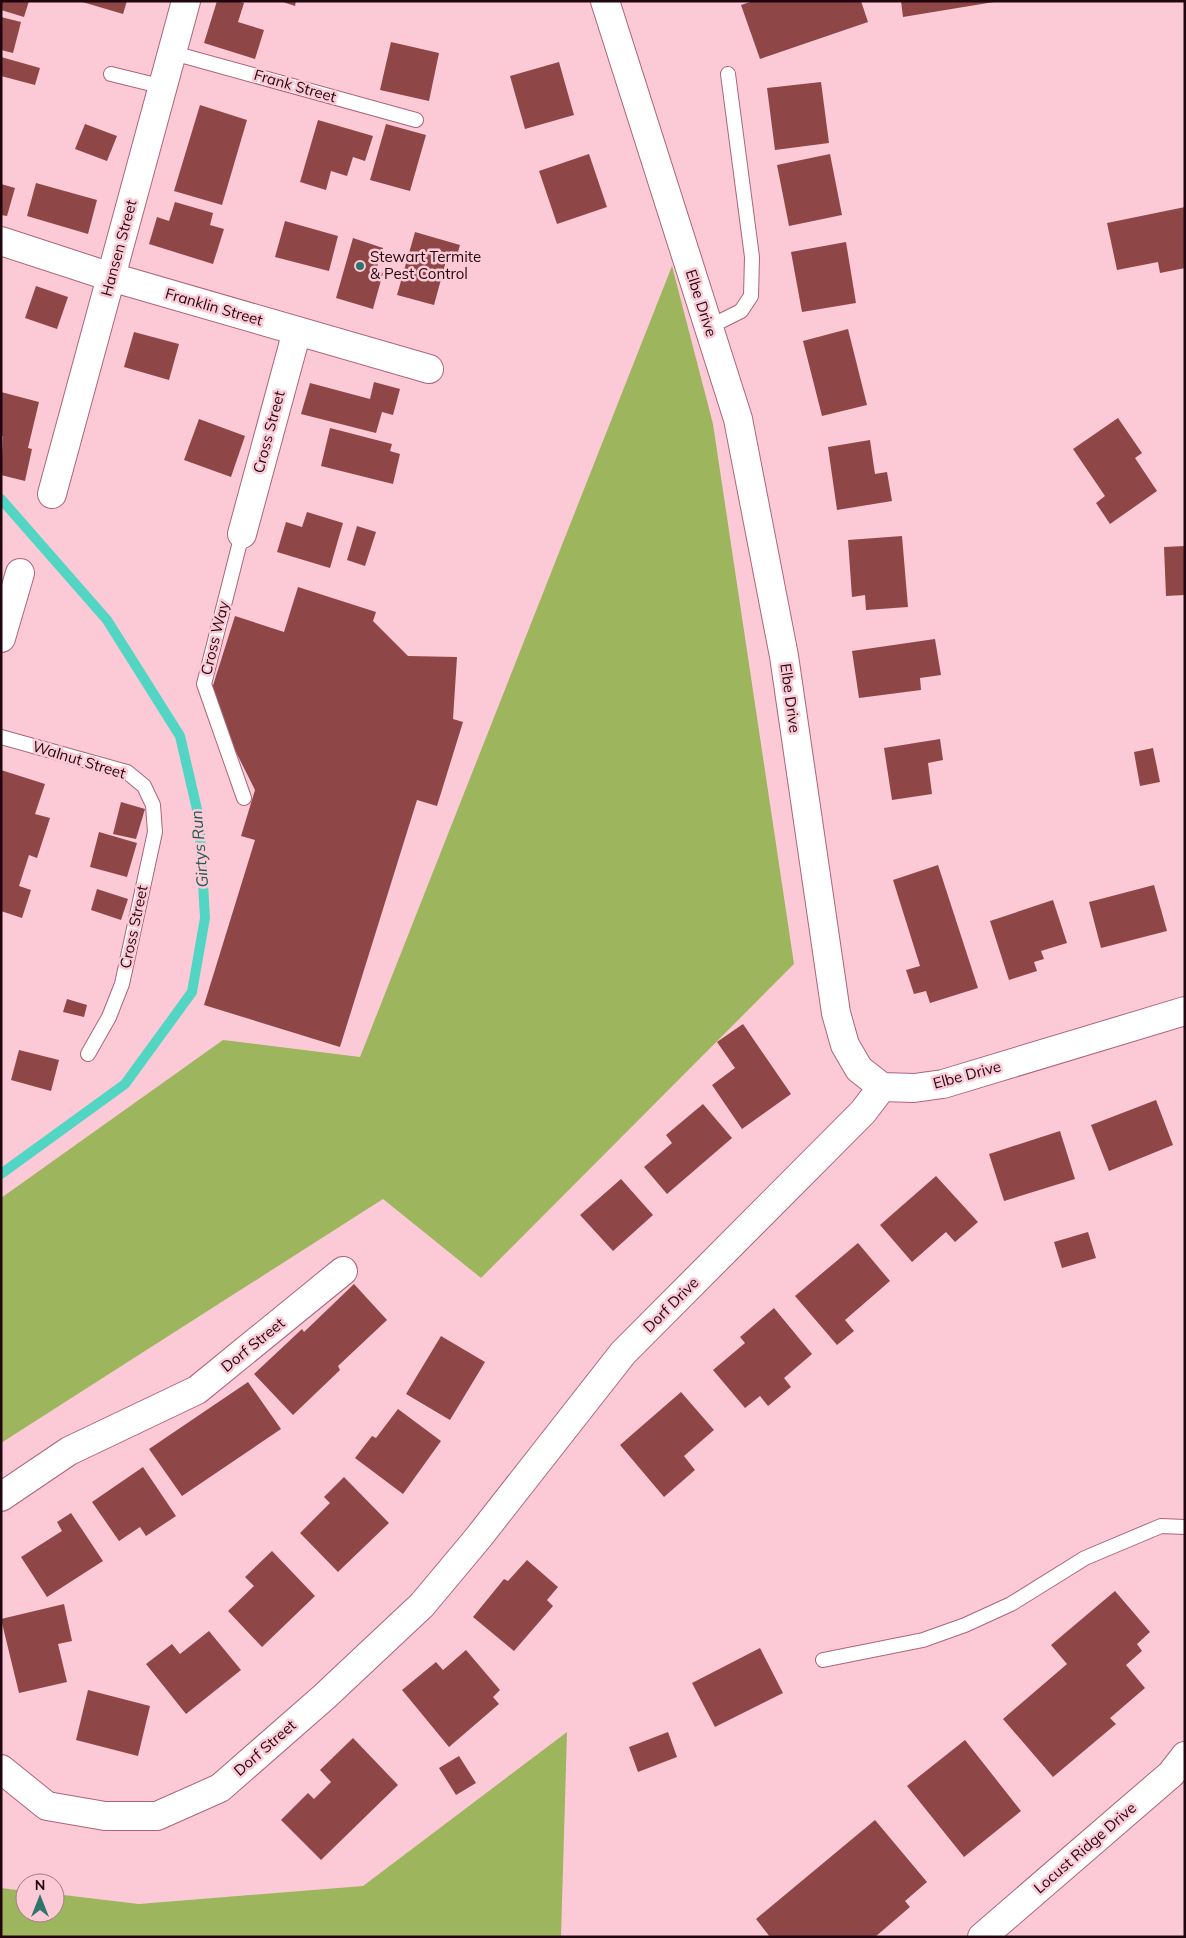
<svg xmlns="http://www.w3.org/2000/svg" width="1186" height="1938" font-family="Mulish,sans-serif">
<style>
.forest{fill:#9db65e}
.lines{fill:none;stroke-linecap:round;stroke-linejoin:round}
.stream{stroke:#52d5c3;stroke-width:10}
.building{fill:#8e4746}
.lane-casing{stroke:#ad6478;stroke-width:16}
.street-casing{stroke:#ad6478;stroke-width:30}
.lane{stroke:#fff;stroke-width:14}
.street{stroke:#fff;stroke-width:28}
.poi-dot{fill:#2f756b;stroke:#fccad6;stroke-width:2}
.labels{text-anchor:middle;stroke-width:5;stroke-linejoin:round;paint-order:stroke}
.street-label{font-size:15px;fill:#21060f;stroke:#fccad6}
.poi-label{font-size:15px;fill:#21060f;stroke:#fccad6;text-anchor:start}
.water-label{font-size:16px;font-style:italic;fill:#235951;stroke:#fccad6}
</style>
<rect width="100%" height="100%" fill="#fccad6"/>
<path class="forest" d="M672 266 713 424 794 964 481 1278 383 1199 1 1443V1198L223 1040 360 1057Z
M567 1732 561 1937H1V1888L25 1891V1913H55V1894L139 1904 363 1886Z"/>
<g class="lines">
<path class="stream" d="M1 499 107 620 180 736 199 818 205 918 192 992 125 1084 1 1174"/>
</g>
<path class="building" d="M1 1H29L24 17 1 10Z
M79 1H127L123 14Z
M217 1H238L244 3 238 22 264 30 255 59 204 43Z
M280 1H296L295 6Z
M753 1H861L868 22 760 59 741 5Z
M901 1H994V2L903 17Z
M1 17 21 22 13 53 1 50Z
M391 42 439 53 429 101 380 90Z
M1 57 40 68 35 85 1 76Z
M559 62 574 115 525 129 510 76Z
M821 82 829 143 775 150 767 88Z
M200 105 247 120 222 205 174 191Z
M318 120 373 136 365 161 353 157 347 176 331 171 326 190 300 182Z
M85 124 117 136 107 161 75 149Z
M386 124 426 135 410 191 370 180Z
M589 154 607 207 557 224 539 171Z
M830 154 842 215 789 226 777 165Z
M36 183 97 200 88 234 27 216Z
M1 184 15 188 7 216 1 215Z
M175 202 213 213 210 225 224 229 213 264 149 244 157 217 169 221Z
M1185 207V268L1160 273 1158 262 1117 270 1107 223Z
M285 221 338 236 329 271 275 257Z
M415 232 460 245 455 263 446 261 434 305 397 295Z
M353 238 383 248 376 270 383 273 373 309 336 298Z
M846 242 856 303 802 312 791 252Z
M36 286 68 297 57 329 25 318Z
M848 329 867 405 822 416 803 341Z
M134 332 179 344 169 380 124 367Z
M374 382 400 389 393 415 382 412 376 433 301 414 310 383 370 399Z
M1 392 39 402 28 448 32 449 25 481 1 475 3 436H1Z
M1118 418 1142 453 1135 458 1157 491 1110 524 1096 503 1105 496 1073 449Z
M199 419 245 436 231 477 184 460Z
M330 428 392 444 390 451 400 454 393 484 321 466Z
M870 440 875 474 887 472 892 501 837 510 828 447Z
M307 512 343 523 330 568 277 552 286 522 302 527Z
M357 526 376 532 365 566 347 560Z
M902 536 908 607 866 610 865 595 852 597 848 540Z
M1185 546V595L1166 596 1164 547Z
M298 587 376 612 373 621 408 656 457 657 453 719 463 722 437 806 417 800 340 1047 204 1005 255 840 241 836 255 790 209 698 235 616 284 632Z
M935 639 941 675 920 678 921 690 859 698 852 651Z
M940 739 943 760 928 763 932 794 892 800 884 748Z
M1153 748 1160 782 1140 786 1134 752Z
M1 770 45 784 35 814 50 818 37 858 29 855 19 886 31 890 22 918 1 911Z
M121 802 145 809 136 839 113 834Z
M99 832 137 843 127 877 90 867Z
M938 865 978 988 930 1003 926 991 914 994 906 970 920 966 893 880Z
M1154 885 1167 931 1101 948 1089 902Z
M97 889 128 899 121 920 91 910Z
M1053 900 1067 943 1041 951 1044 959 1034 962 1037 971 1009 980 990 921Z
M67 999 87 1005 84 1017 63 1012Z
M743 1024 791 1094 742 1129 712 1085 735 1068 717 1042Z
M19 1050 59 1060 51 1091 11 1080Z
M1156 1100 1173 1145 1109 1171 1091 1125Z
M703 1104 732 1138 667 1194 644 1167 672 1143 666 1135Z
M1060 1131 1075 1179 1004 1201 989 1154Z
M936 1176 978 1222 955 1242 946 1232 912 1262 880 1225Z
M621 1179 653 1215 613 1251 580 1215Z
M1088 1232 1096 1258 1062 1268 1054 1242Z
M858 1243 890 1281 845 1320 854 1331 837 1345 795 1296Z
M354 1284 387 1320 338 1366 340 1370 293 1415 254 1374 302 1329 304 1332Z
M774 1308 812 1354 784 1378 791 1387 768 1406 760 1396 745 1408 713 1370 745 1343 740 1337Z
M441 1336 485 1362 450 1420 406 1394Z
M248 1382 281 1429 182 1496 149 1449Z
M681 1392 714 1430 684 1456 695 1470 664 1497 620 1445Z
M398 1409 441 1441 403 1494 355 1458 372 1436 376 1438Z
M143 1467 176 1516 146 1536 140 1527 119 1541 92 1502Z
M344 1477 389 1523 338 1572 300 1533 330 1503 324 1497Z
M71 1513 103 1561 47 1597 21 1557 62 1531 57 1522Z
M272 1551 315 1596 262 1647 228 1611 254 1586 245 1577Z
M527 1560 558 1587 547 1600 553 1606 514 1651 473 1617 504 1579 508 1581Z
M1115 1591 1150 1632 1137 1644 1142 1651 1126 1665 1145 1688 1110 1718 1116 1724 1053 1777 1003 1719 1067 1664 1051 1645Z
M64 1604 72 1641 58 1644 67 1682 19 1693 1 1619Z
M209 1631 241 1670 186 1714 146 1664 172 1644 180 1654Z
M760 1648 783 1693 715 1727 692 1683Z
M466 1650 500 1690 493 1697 499 1704 449 1747 402 1690 436 1662 443 1670Z
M88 1690 150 1706 138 1756 76 1740Z
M668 1732 677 1757 638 1772 629 1747Z
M353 1738 398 1785 321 1860 281 1820 308 1793 314 1799 331 1782 320 1770Z
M965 1740 1021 1811 964 1857 907 1786Z
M459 1756 476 1783 456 1795 439 1768Z
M875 1820 927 1882 905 1901 910 1907 875 1937H770L756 1919Z"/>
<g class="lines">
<defs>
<path id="lane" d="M173 53 416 120
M111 74 164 87
M709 327 741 311 751 296 752 257 728 74
M242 534 204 684 244 798
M1 737 127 772 144 786 153 805 155 832 122 984 109 1017 88 1054
M823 1660 923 1640 965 1625 1011 1604 1085 1558 1161 1526 1185 1527"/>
<path id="street" d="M605 1 738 419 784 656 836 1013 845 1045 859 1069 882 1087 914 1088 943 1084 1185 1011
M1 241 111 277 429 369
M52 494 186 1
M242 534 297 331
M1 638 20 573
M1 1497 69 1451 197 1390 343 1271
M1 1769 47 1806 105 1816H157L220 1788 324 1697 422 1605 478 1538 623 1353 863 1112 882 1087
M982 1937 1171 1774 1185 1756"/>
</defs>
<use href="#lane" class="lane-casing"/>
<use href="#street" class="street-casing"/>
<use href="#lane" class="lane"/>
<use href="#street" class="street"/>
</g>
<circle class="poi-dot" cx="360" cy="266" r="5"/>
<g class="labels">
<g class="street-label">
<text transform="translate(295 86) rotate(16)" y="5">Frank Street</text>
<text transform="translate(119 248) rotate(-75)" y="5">Hansen Street</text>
<text transform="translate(701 303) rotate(72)" y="5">Elbe Drive</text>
<text transform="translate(214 307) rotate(16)" y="5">Franklin Street</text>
<text transform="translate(269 432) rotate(-75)" y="5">Cross Street</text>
<text transform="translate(215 638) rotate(-76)" y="5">Cross Way</text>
<text transform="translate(790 698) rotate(82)" y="5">Elbe Drive</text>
<text transform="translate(79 760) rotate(17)" y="5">Walnut Street</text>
<text transform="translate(134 927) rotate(-78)" y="5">Cross Street</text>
<text transform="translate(967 1075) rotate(-15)" y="5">Elbe Drive</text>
<text transform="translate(671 1305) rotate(-45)" y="5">Dorf Drive</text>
<text transform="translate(253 1345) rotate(-39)" y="5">Dorf Street</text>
<text transform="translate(265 1748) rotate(-41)" y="5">Dorf Street</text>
<text transform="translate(1085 1848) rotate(-41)" y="5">Locust Ridge Drive</text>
</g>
<g class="poi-label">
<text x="370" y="262">Stewart Termite<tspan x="370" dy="17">&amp; Pest Control</tspan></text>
</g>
<g class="water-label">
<text transform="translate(199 849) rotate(-95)" y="6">Girtys Run</text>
</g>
</g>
<rect width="1186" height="1938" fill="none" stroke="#21060f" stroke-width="5"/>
<g transform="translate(40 1898)"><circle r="24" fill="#fccad6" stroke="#a47c86"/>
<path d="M0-4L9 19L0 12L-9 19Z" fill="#2f756b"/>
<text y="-8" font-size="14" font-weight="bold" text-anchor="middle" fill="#21060f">N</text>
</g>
</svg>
